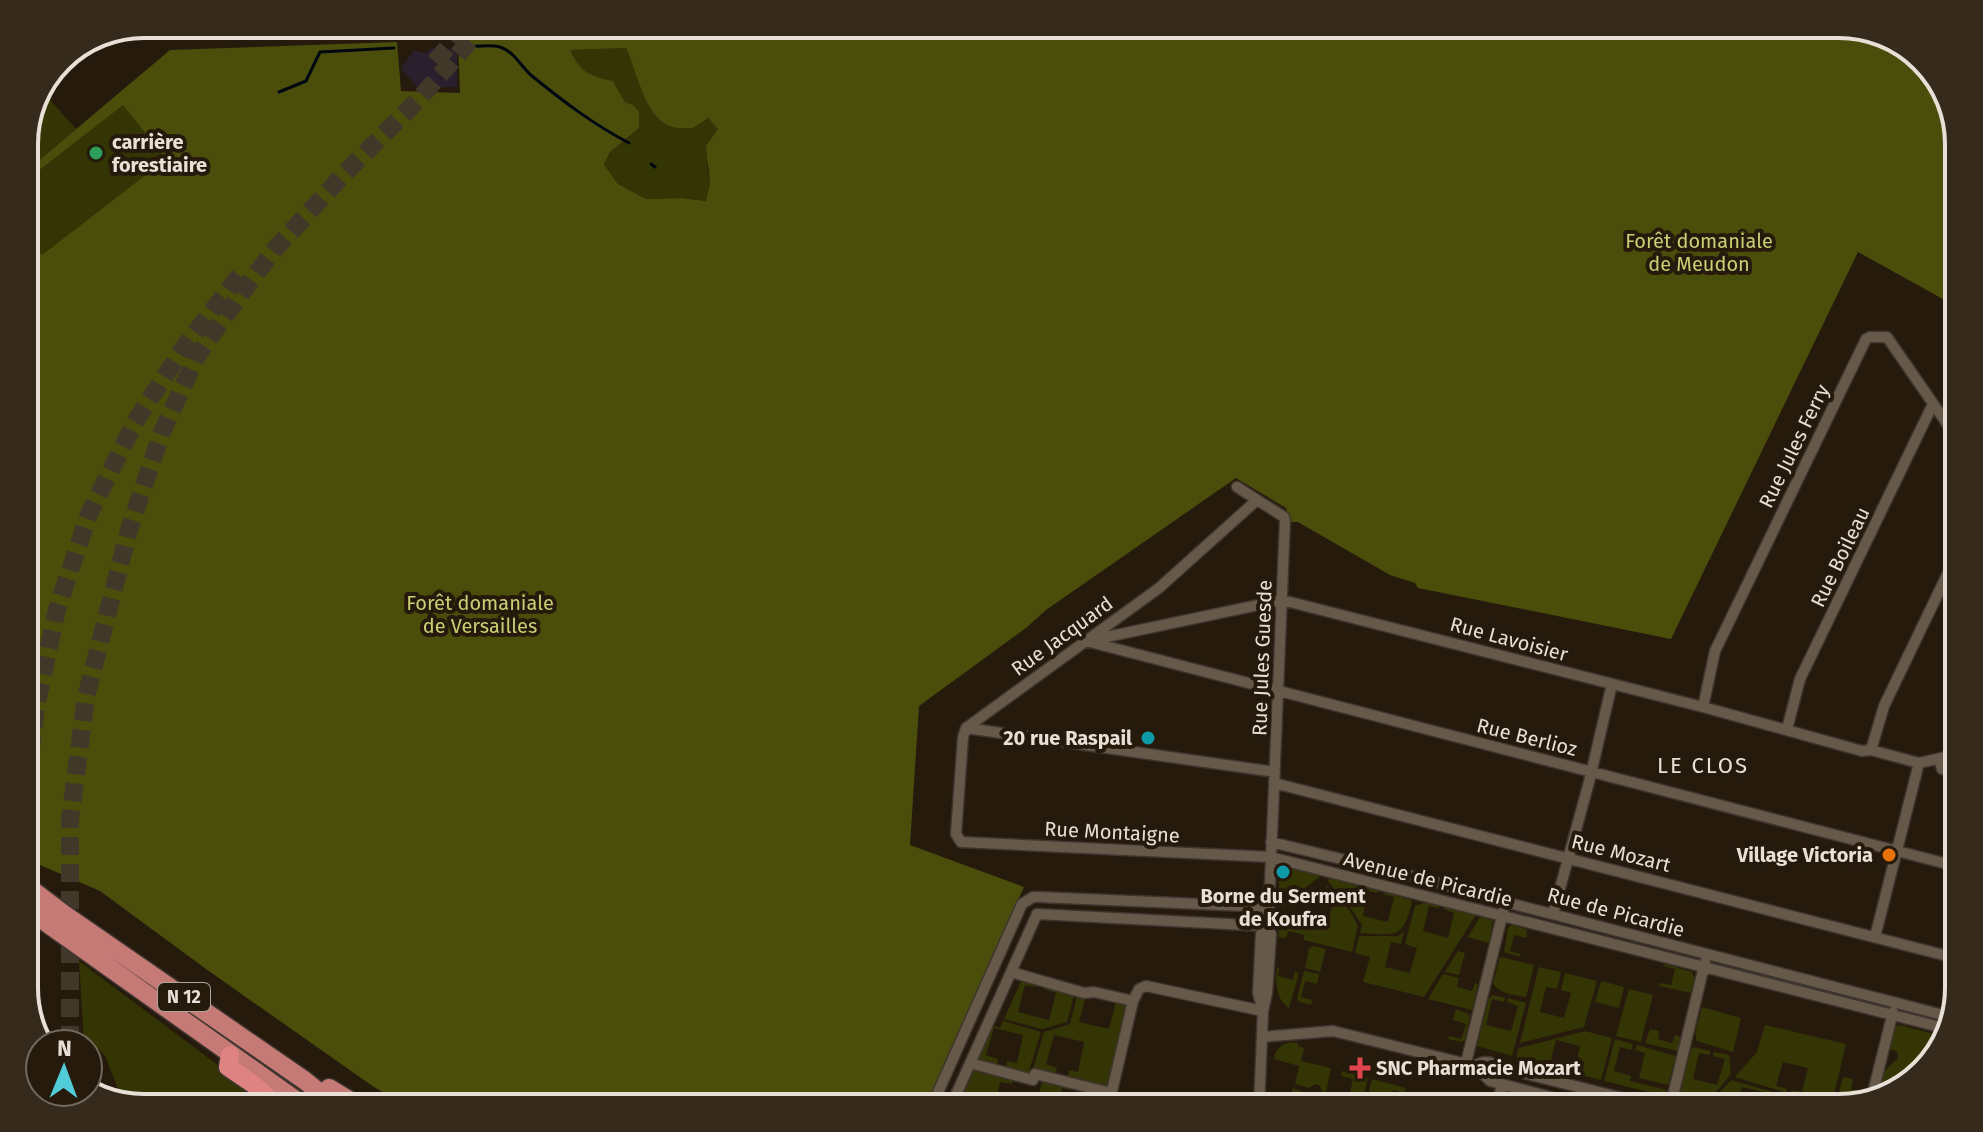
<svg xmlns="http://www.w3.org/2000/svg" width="1983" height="1132" font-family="'Fira Sans',sans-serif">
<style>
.industrial{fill:#2a1f2d}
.green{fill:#333504}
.forest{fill:#4b4e0b;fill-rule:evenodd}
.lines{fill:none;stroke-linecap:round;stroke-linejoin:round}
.stream{stroke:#000711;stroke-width:3}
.motorway-tunnel{stroke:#42382a;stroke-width:18;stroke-dasharray:18 9;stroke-linecap:butt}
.minor-casing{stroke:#3e352f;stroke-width:13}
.trunk-casing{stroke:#3e352f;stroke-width:21}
.motorway-casing{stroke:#3e352f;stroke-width:21}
.minor{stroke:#665949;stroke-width:10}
.trunk{stroke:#c67a76;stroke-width:18}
.motorway{stroke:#de8381;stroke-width:18}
.leisure-dot{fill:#2e9e5b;stroke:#251a0c;stroke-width:3}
.culture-dot{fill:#0f9aa8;stroke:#251a0c;stroke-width:3}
.food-dot{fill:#e8710a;stroke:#251a0c;stroke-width:3}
.health-dot{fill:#e0444e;stroke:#251a0c;stroke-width:3}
.labels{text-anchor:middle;stroke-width:8;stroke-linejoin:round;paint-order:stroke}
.shield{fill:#251a0c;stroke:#aea59a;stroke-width:2}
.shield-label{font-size:18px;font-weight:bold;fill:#e8e0d7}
.poi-label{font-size:20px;font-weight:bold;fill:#e8e0d7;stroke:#251a0c;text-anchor:start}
.park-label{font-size:20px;fill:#c9cf75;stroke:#251a0c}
.street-label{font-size:20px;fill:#e8e0d7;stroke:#251a0c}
.neighbourhood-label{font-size:22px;letter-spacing:2px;fill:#e8e0d7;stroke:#251a0c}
.rim{fill:none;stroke:#e8e0d7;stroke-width:4}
</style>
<rect width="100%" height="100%" fill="#251a0c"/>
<path class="industrial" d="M432 48 457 49V87H417L401 69 414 50 425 53Z"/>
<path class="green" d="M264 24H375L369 26 272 29Z
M87 47 92 52 53 85 49 80 59 59Z
M626 48 634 67 672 127 691 128 708 118 718 129 707 166 710 183 707 201 681 198 646 199 618 184 604 166 610 152 639 128 633 105 625 102 613 81C590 76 580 72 569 50Z
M44 93 76 129 24 173V136Z
M123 104 166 159 42 255 24 232V182Z
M1291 868 1322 875 1287 902 1286 907H1278L1279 879Z
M1329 878 1379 891 1378 893 1368 891 1363 916 1388 922 1394 897 1383 894 1384 892 1411 900 1412 903C1402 940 1396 935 1360 933L1362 925 1352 910 1328 881Z
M1327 886 1350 911 1358 926 1352 952 1304 940V935L1289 931 1286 938 1278 937 1281 916 1305 921 1306 918 1328 923 1334 897 1324 894Z
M1427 902 1440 906 1439 908 1429 906 1423 931 1448 938 1454 913 1444 909V907L1476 915 1424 997 1363 982 1370 957 1355 953 1359 936H1398L1404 931 1401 944 1391 942 1385 967 1410 973 1417 948 1405 944 1415 906Z
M1480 917 1493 920 1489 943 1468 937Z
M1512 925 1526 929 1527 932 1526 938 1514 935 1510 951 1521 954 1520 957 1504 952 1508 928Z
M1314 946 1326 949 1320 972 1305 968 1309 948Z
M1458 951 1465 953 1459 975 1445 972Z
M1500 957 1534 965 1526 997C1514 995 1499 994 1493 983Z
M79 961 215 1063 270 1108H144L129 1104 117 1086 105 1056 99 1049 84 1042Z
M1665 964 1692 972 1695 979 1691 993 1659 986 1660 983 1671 985 1675 969 1664 966Z
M1539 967 1561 972 1557 989 1546 987 1540 1012 1564 1018 1571 993 1561 990 1565 973 1597 981 1584 1027 1520 1043Z
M1277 968H1279L1278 976 1293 980 1295 972 1299 973 1289 1008C1276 1000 1275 982 1277 968Z
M1304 971 1319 974 1317 984 1305 981 1301 997 1312 1000 1311 1005 1300 1002 1297 999Z
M1443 974 1459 978 1457 987 1472 991 1475 983 1478 984 1472 1010 1428 999Z
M1023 977 1038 981 1036 987 1025 985 1018 1012 1049 1020 1056 993 1044 989 1046 983 1075 992 1067 1022 1042 1029 1004 1019Z
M1601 981 1624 987 1619 1008 1595 1002Z
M1629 989 1653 995 1641 1042 1616 1036Z
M1078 992 1086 995 1079 1022 1109 1029 1116 1002 1106 999 1132 1002 1111 1089 1068 1078 1069 1070 1078 1072 1084 1042 1054 1035 1046 1064 1057 1068 1055 1075 1033 1069 1044 1032 1070 1024Z
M1493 995 1505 998 1504 1002 1492 999 1486 1025 1511 1031 1518 1006 1507 1002 1508 998 1526 1003 1512 1056 1477 1046 1489 998Z
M1702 1007 1741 1018 1733 1052 1697 1041 1695 1033Z
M1456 1009 1470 1015 1465 1040 1462 1042 1448 1039 1449 1036 1461 1039 1466 1024 1453 1020Z
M1003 1021 1041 1032 1028 1074 1006 1068 1007 1061 1017 1063 1023 1035 994 1028 986 1055 998 1059 997 1066 975 1060 990 1025 1000 1028Z
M1765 1025 1846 1044 1833 1099 1790 1094 1791 1090 1802 1092 1808 1068 1783 1062 1776 1086 1787 1089V1093L1735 1077 1757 1052Z
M1899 1025 1942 1036 1945 1040C1940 1058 1907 1083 1892 1094L1879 1077 1898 1058 1897 1052 1888 1048 1892 1029Z
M1650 1029 1659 1031 1658 1039 1672 1043 1675 1035 1679 1036 1681 1040 1677 1051 1645 1043Z
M1585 1031 1612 1038 1601 1080 1574 1073 1580 1046 1556 1040 1550 1064 1560 1067V1069L1516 1057 1519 1048Z
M1615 1039 1633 1044 1631 1050 1620 1047 1614 1071 1631 1076 1630 1081 1667 1090 1665 1096 1604 1081Z
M1291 1042 1298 1043V1046L1304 1048 1301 1061 1331 1068 1326 1092 1322 1091 1320 1086 1315 1084 1309 1088 1295 1084 1299 1066 1274 1059C1275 1049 1282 1044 1291 1042Z
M1637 1045 1676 1056 1668 1085 1639 1078 1645 1053 1635 1050Z
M1694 1047 1710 1051V1055L1699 1053 1693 1079 1717 1085 1725 1059 1713 1056 1714 1052 1729 1055 1731 1074 1706 1104 1684 1099 1679 1095 1691 1049Z
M976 1066 1014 1076 1012 1084 1000 1082 994 1108H957Z
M1342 1071 1368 1078 1362 1101 1349 1098 1353 1079 1341 1076Z
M1843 1077 1853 1079 1851 1089 1867 1093 1870 1085H1873L1865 1100 1861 1101 1837 1100Z
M1043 1078 1073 1085 1072 1090 1062 1088 1057 1108H1036Z
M1372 1079 1406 1088 1404 1093 1393 1090 1388 1107 1366 1103Z
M1731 1080 1787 1096 1784 1108H1764L1767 1093 1742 1087 1736 1108H1723L1709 1104Z
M1293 1088 1313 1096 1319 1108H1288Z"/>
<path class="forest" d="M487 24H516L523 33H527L538 24H1839L1899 40 1943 83 1959 136V308L1858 252 1671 639 1418 588 1415 583 1390 575 1298 522H1290L1286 508 1236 478 1046 610 1026 628 919 706 910 845 1024 887 925 1108H413L402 1104 371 1085 206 969 100 891 24 858V232L42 255 166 159 123 105 24 182V173L170 50 397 42 401 91 460 93 458 39H495ZM626 48C638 73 646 126 679 128 682 128 690 128 692 128 697 126 703 121 708 118L718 129 706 146 710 183 706 201 681 198 646 199 618 184 604 165 610 152 639 128V112L633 105 625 102 613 81C590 76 580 72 570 50Z"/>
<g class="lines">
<path class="stream" d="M488 24 498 38
M463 47C475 47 490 44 500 47 515 52 521 67 532 76 564 102 593 124 629 143
M279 92 306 81 320 52 394 48
M651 164 655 167"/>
<path class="motorway-tunnel" d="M435 62 467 24
M24 808 36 707 57 609 89 514 135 422 182 350 242 272
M70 1044V820L86 697 129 530 162 432 197 356 243 291 275 249 345 173 418 100 485 24"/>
<defs>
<path id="minor" d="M1237 487 1284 517 1285 520 1270 884 1266 926 1261 934 1258 993 1263 1011
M1257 500 1159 588 966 728 963 737 956 834 961 842 1271 857 1948 1029
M1092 640 1282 600 1703 707 1862 751 1871 750 1919 763 1959 754
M1086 641 1959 867
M1703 707 1715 651 1866 339 1870 337H1887L1959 441
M966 728 1275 772
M1787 729 1800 679 1933 404
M1871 750 1884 706 1959 550
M1939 759 1942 769 1959 773
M1274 783 1959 959
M1271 842 1416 877 1505 902 1951 1017
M1553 914 1589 782 1612 684
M1875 937 1919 763
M1011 972 1084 993 1094 992 1133 1001
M1262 1037 1333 1031 1475 1066 1490 1081 1592 1108
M970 1063 1033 1080 1035 1074 1111 1093
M1466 1063 1503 912
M1475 1066C1486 1058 1496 1064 1507 1069L1662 1108
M1868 1100 1873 1092 1893 1012
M1442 1101 1473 1108
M931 1108 1022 904 1033 897H1039L1269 907
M950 1108 1037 914 1266 926
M1108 1108 1133 1001 1139 989 1146 986 1263 1011
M1259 1108 1263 1011 1267 993 1271 934 1266 926
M1496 1108 1502 1085
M1670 1108 1705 962
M1786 1108 1788 1101 1797 1098 1855 1104"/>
<path id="trunk" d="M24 884 65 915 304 1080 339 1108
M24 907 307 1108
M329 1088 362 1108"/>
<path id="motorway" d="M230 1055 228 1067 253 1084 279 1108
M88 1087 92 1094"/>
</defs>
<use href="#minor" class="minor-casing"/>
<use href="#trunk" class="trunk-casing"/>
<use href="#motorway" class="motorway-casing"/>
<use href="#minor" class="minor"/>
<use href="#trunk" class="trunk"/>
<use href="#motorway" class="motorway"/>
</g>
<circle class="leisure-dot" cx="96" cy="153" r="8"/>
<g class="culture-dot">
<circle cx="1148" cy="738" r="8"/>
<circle cx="1283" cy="872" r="8"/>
</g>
<circle class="food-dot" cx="1889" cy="855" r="8"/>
<path class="health-dot" d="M1356 1056h8v8h8v8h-8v8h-8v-8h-8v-8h8z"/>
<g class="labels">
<rect class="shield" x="158" y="983" width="52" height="28" rx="6"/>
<g class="shield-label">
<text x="184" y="1003">N 12</text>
</g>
<g class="poi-label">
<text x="112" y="149">carrière<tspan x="112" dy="23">forestiaire</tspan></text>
<text x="1132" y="745" text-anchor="end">20 rue Raspail</text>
<text x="1873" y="862" text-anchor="end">Village Victoria</text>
<text x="1283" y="903" text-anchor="middle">Borne du Serment<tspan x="1283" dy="23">de Koufra</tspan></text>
<text x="1376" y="1075">SNC Pharmacie Mozart</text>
</g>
<g class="park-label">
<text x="1699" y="248">Forêt domaniale<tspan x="1699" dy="23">de Meudon</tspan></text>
<text x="480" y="610">Forêt domaniale<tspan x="480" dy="23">de Versailles</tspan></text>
</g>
<g class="street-label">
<text transform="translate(1794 446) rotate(-64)" y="7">Rue Jules Ferry</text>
<text transform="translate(1840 557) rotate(-64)" y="7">Rue Boileau</text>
<text transform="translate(1062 636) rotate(-36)" y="7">Rue Jacquard</text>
<text transform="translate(1509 639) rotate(15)" y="7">Rue Lavoisier</text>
<text transform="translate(1262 658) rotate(-88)" y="7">Rue Jules Guesde</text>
<text transform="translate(1527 737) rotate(14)" y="7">Rue Berlioz</text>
<text transform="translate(1112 832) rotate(3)" y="7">Rue Montaigne</text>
<text transform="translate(1621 853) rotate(14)" y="7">Rue Mozart</text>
<text transform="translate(1428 879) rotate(14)" y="7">Avenue de Picardie</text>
<text transform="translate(1616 912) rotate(15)" y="7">Rue de Picardie</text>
</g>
<g class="neighbourhood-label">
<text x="1703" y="773">LE CLOS</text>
</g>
</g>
<path d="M0 0H1983V1132H0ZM144 38H1839A106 106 0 0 1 1945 144V988A106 106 0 0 1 1839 1094H144A106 106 0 0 1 38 988V144A106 106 0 0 1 144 38Z" fill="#352a1c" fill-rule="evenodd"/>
<path class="rim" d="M144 38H1839A106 106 0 0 1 1945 144V988A106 106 0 0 1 1839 1094H144A106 106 0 0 1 38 988V144A106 106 0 0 1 144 38Z"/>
<g transform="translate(64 1068) rotate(1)"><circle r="38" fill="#251a0c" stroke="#73695d" stroke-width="2"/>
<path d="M0-6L14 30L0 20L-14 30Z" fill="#52cbd8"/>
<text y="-12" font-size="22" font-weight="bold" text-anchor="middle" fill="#e8e0d7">N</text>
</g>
</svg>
